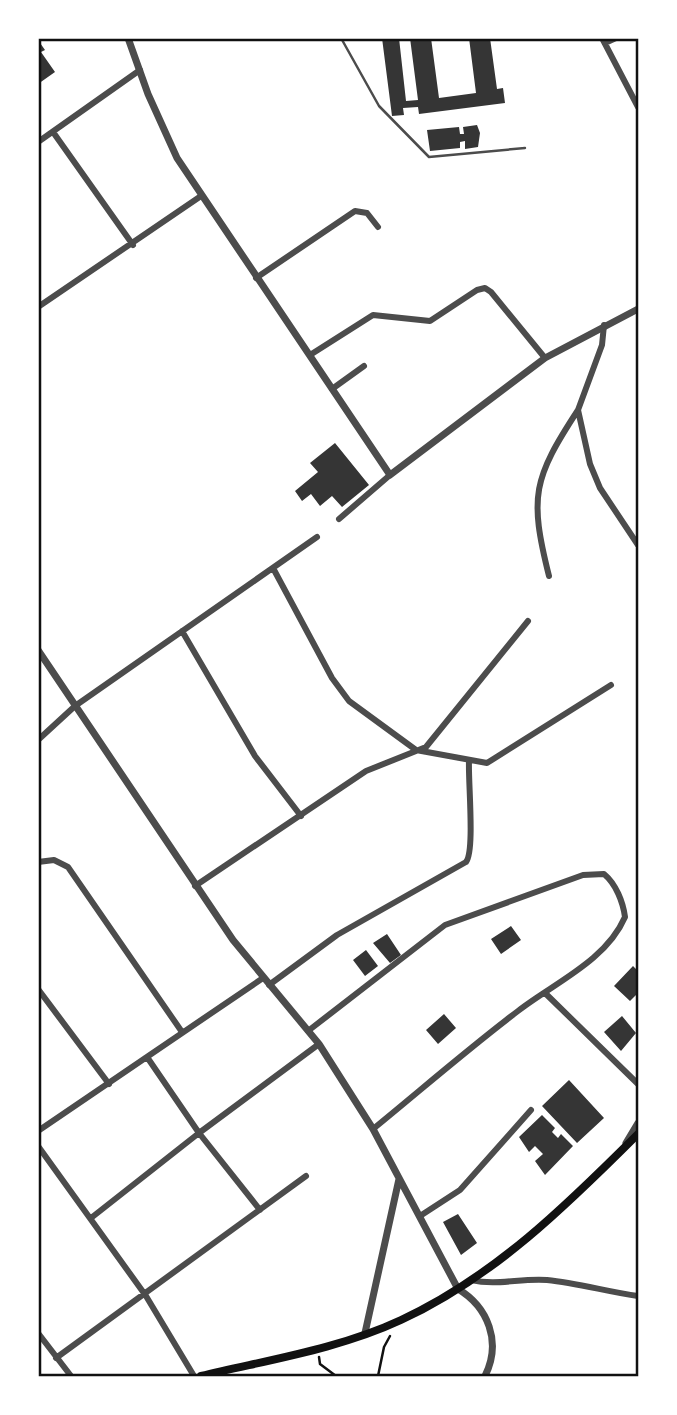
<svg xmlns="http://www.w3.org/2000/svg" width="677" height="1415" font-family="Overpass,sans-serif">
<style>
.building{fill:#353535}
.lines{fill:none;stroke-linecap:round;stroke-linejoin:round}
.path{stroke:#111;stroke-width:2.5}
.service{stroke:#4c4c4c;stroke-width:2.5}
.minor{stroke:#4c4c4c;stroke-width:6}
.tertiary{stroke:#4c4c4c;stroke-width:7}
.secondary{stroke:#111;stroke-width:8}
.neatline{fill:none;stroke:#111;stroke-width:2.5}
</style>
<rect width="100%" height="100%" fill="#fff"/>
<path class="building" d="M382 38H399L406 101 418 100 410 38H431L439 98 476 93 469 38H490L497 89 503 88 505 103 419 114 418 107 403 108 404 115 392 116Z
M38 40 45 50 41 52 55 72 38 84Z
M477 125 480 133 478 147 465 149V141L460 142V148L430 151 427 130 459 127 460 134H464L463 127Z
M335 443 369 485 342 507 332 496 320 506 311 494 302 501 295 491 318 472 310 463Z
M511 926 521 940 501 954 491 939Z
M387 934 401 955 390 963 373 943Z
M366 950 378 966 365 976 353 960Z
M633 966 638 971V993L630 1001 614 986Z
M444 1014 456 1028 438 1044 426 1030Z
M622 1016 636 1033 621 1051 604 1032Z
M569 1080 604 1118 577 1143 542 1106Z
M542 1115 555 1128 552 1132 558 1138 561 1134 573 1146 545 1175 535 1161 543 1154 535 1146 529 1152 519 1137Z
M458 1214 477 1243 461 1255 443 1222Z"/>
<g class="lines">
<path class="path" d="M319 1357 320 1364 336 1376
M378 1376 384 1347 390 1336"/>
<path class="service" d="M341 38 379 106 429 157 525 148"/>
<path class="minor" d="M602 38 638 107
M605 43 616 38
M53 132 133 245
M38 142 140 70
M256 278 355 211 367 213 378 227
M38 307 201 196
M604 325 602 345 578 410 590 464 600 488 638 545
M310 355 373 315 430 321 477 290 485 288 491 292 545 358
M332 389 364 366
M339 519 390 475
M273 568 332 678 349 701 416 750 487 763 611 685
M549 576C529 496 533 479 578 410
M182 631 255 756 301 816
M38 740 75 706 317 537
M38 862 54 860 68 867 182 1032
M195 886 366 771 426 747 528 621
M269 985 337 935 466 862C475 851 468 781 469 761
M38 989 109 1084
M545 993 638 1084
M308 1031 445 925 583 875 604 874C616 884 623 902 625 917 606 961 554 983 518 1011 469 1048 422 1089 373 1129
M147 1057 199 1133 260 1210
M38 1131 263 978
M38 1146 146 1296 194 1376
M420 1216 460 1190 531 1110
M91 1218 199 1133 319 1044
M471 1280C497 1286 520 1278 547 1280 578 1283 608 1292 638 1296
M38 1333 71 1376
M56 1358 306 1176"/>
<path class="tertiary" d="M128 38 148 94 177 158 390 475 545 358 638 309
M38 650 233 940 319 1044 373 1129 458 1289C488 1307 502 1342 485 1376
M626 1143 638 1123
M365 1333 399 1179"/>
<path class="secondary" d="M201 1376C267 1360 339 1349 401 1320 494 1277 567 1205 638 1134"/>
</g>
<rect width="677" height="1415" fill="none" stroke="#ffffff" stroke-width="80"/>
<rect x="40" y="40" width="597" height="1335" class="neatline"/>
</svg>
